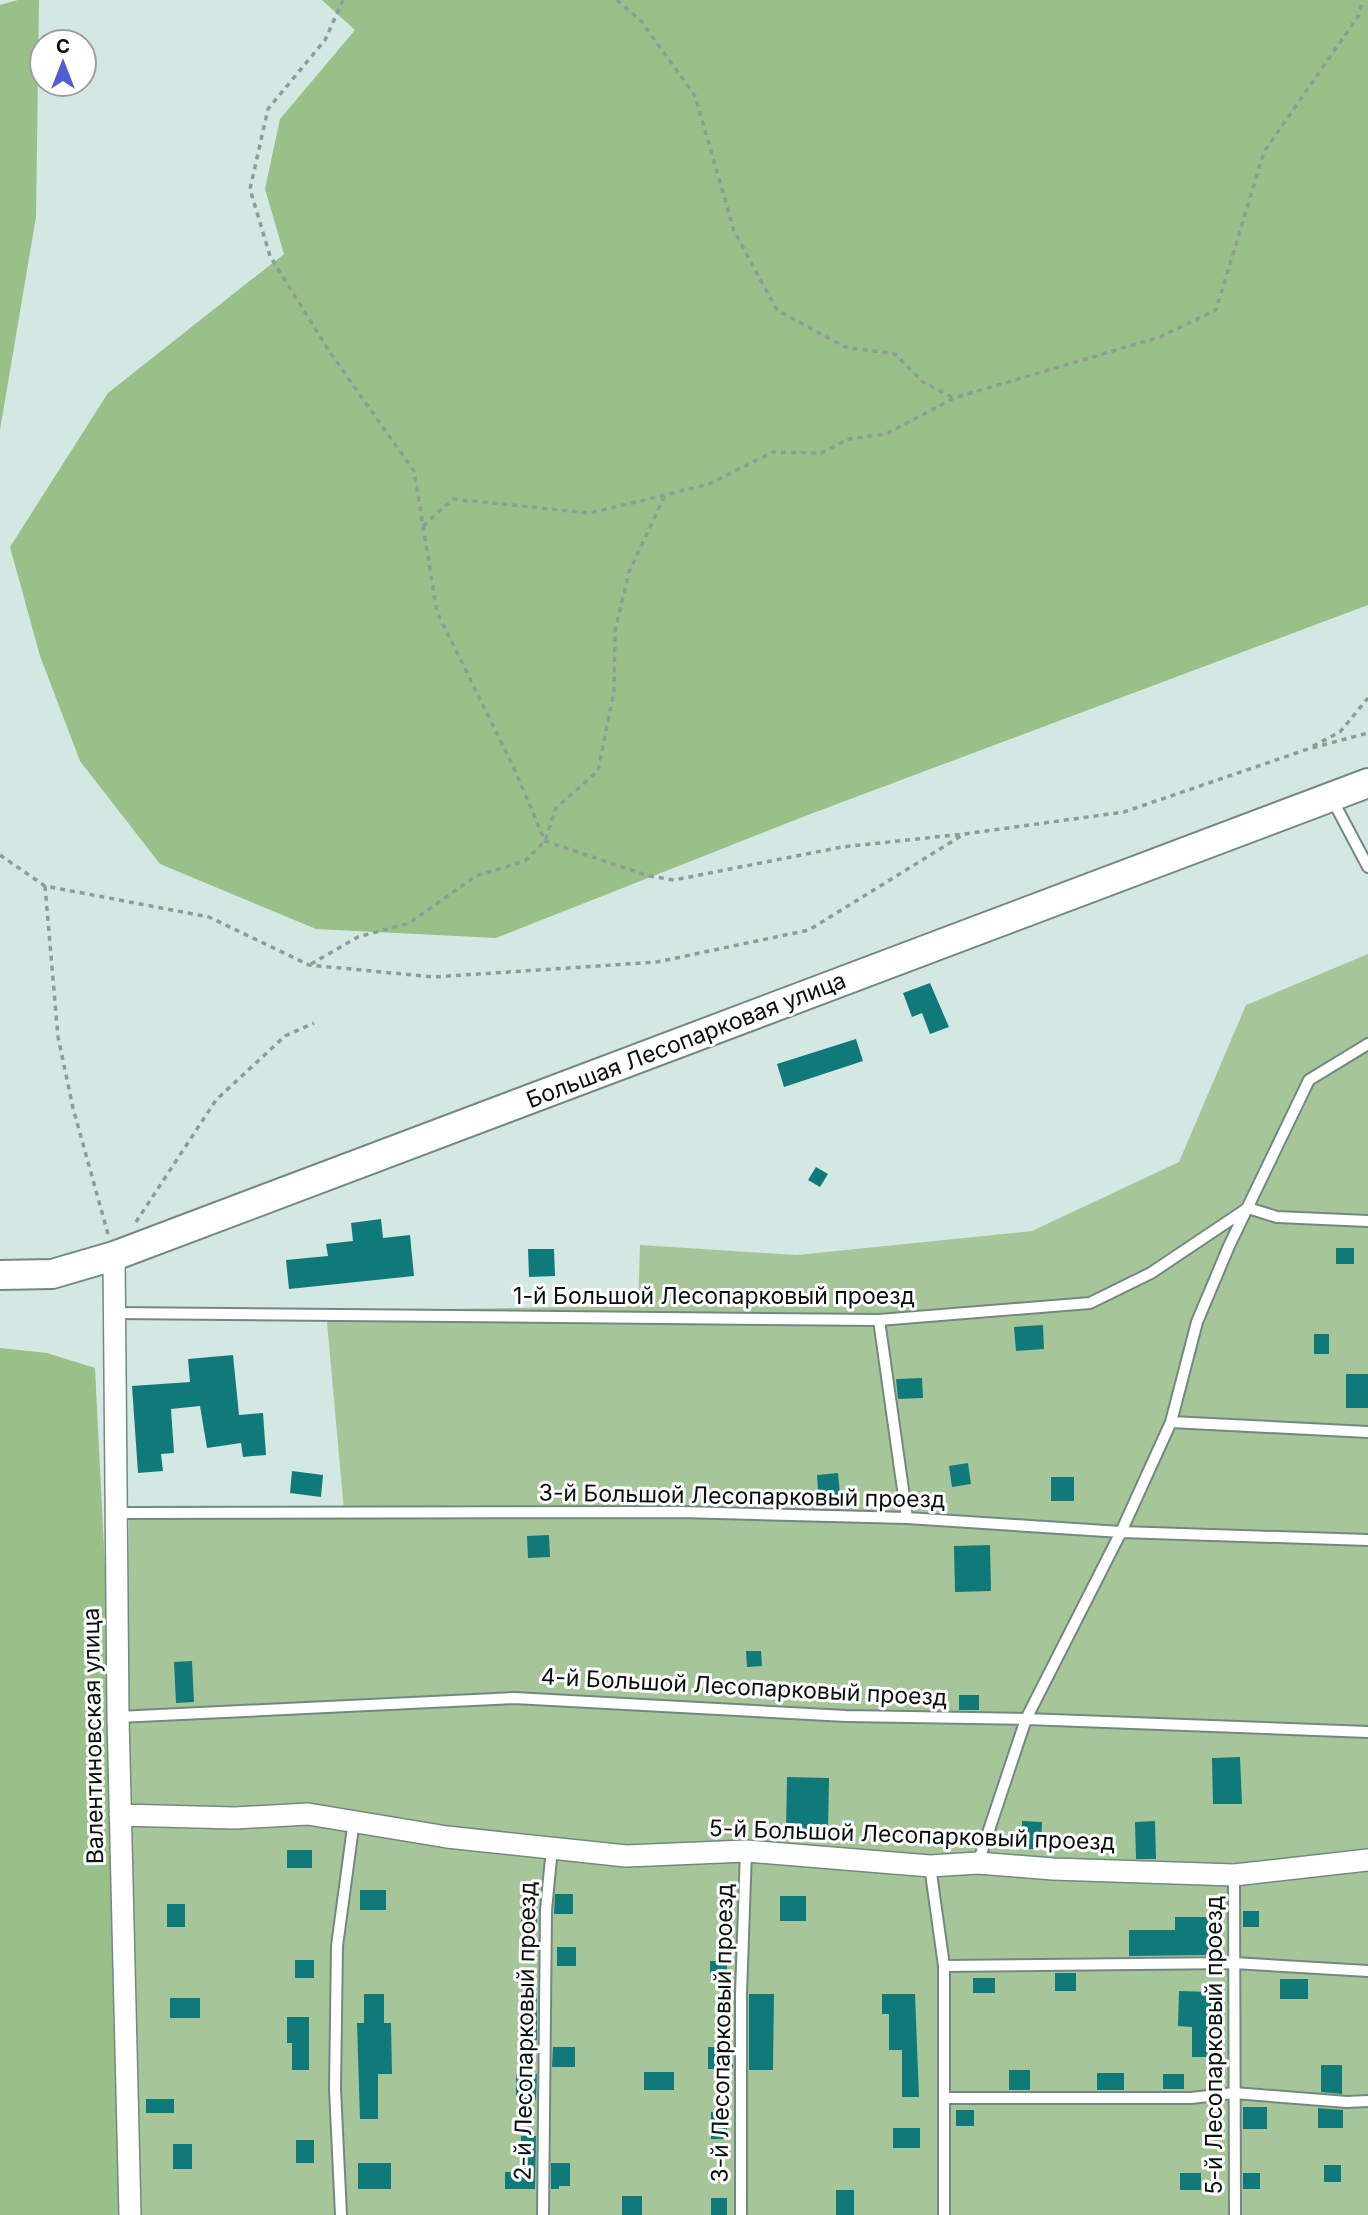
<svg xmlns="http://www.w3.org/2000/svg" width="1368" height="2215" font-family="Inter,sans-serif">
<style>
.green{fill:#a6c699}
.forest{fill:#99c089}
.building{fill:#107a7b}
.lines{fill:none;stroke-linecap:round;stroke-linejoin:round}
.service-casing{stroke:#748882;stroke-width:14}
.minor-casing{stroke:#748882;stroke-width:24}
.secondary-casing{stroke:#748882;stroke-width:32}
.path{stroke:#8c9d98;stroke-width:3.5;stroke-dasharray:5 5;stroke-linecap:butt}
.service{stroke:#fff;stroke-width:10}
.minor{stroke:#fff;stroke-width:21}
.secondary{stroke:#fff;stroke-width:28}
.labels{text-anchor:middle;stroke-width:6;stroke-linejoin:round;paint-order:stroke}
.street-label{font-size:23px;fill:#08100e;stroke:#fff}
</style>
<rect width="100%" height="100%" fill="#d3e8e2"/>
<path class="green" d="M1368 954V2215H120L129 1511H344L326 1311 638 1306 640 1245 797 1255 1032 1231 1179 1162 1246 1005Z"/>
<path class="forest" d="M18 0H39L36 217 0 430V5Z
M322 0H1368V605L813 813 496 938 316 929 160 864 80 761 40 656 10 547 108 393 284 254 265 189 280 119 355 30Z
M0 1348 47 1353 95 1368 123 1928 126 2215H0Z"/>
<path class="building" d="M930 983 949 1027 930 1034 922 1013 912 1017 903 993Z
M856 1039 863 1061 784 1087 777 1064Z
M816 1167 828 1174 820 1187 808 1180Z
M381 1219 383 1238 410 1235 414 1276 289 1289 286 1260 328 1256 326 1244 353 1241 351 1223Z
M1336 1248H1354V1264H1336Z
M528 1249H554L555 1276 529 1277Z
M1043 1325 1044 1349 1016 1351 1014 1327Z
M1314 1334H1329V1354H1314Z
M233 1355 239 1415 263 1413 266 1455 243 1457 241 1443 207 1448 200 1406 171 1409 174 1453 161 1454 163 1471 138 1473 132 1386 190 1382 188 1359Z
M1346 1374H1368V1408H1346Z
M922 1378 923 1398 898 1399 896 1379Z
M968 1463 971 1484 952 1487 949 1466Z
M292 1471 323 1475 321 1497 290 1493Z
M838 1473 841 1504 819 1506 817 1475Z
M1051 1477H1074V1501H1051Z
M549 1535 550 1557 528 1558 527 1536Z
M990 1545 991 1591 955 1592 954 1546Z
M746 1651H761L762 1666 747 1667Z
M192 1661 194 1702 176 1703 174 1662Z
M959 1695H979V1710H959Z
M1240 1757 1242 1804H1213L1212 1758Z
M787 1777 829 1778 828 1831 786 1830Z
M1022 1821 1042 1822 1041 1849H1022Z
M1155 1821 1156 1859H1136L1135 1822Z
M287 1850H312V1868H287Z
M360 1890H386V1910H360Z
M555 1894H573V1914H554Z
M780 1896H806V1921H780Z
M167 1904H185V1927H167Z
M521 1906H537V1925H521Z
M1243 1911H1259V1927H1243Z
M1175 1917H1209L1210 1955 1129 1956V1930H1175Z
M557 1947H576V1966H557Z
M295 1960H314V1978H295Z
M710 1961H727V1981H710Z
M1055 1973H1076V1991H1055Z
M973 1978H995V1993H973Z
M1280 1979H1308V1999H1280Z
M1179 1991 1212 1992 1211 2057H1192V2027L1178 2026Z
M520 1993H537V2040H520Z
M364 1994H384V2023H391L392 2074H378V2119H360L357 2023H364Z
M749 1994H774L773 2070H749Z
M882 1994H915L919 2097H902V2050H889V2014H882Z
M170 1998H200V2018H170Z
M287 2017H309V2070H292V2043H287Z
M553 2047H575V2067H552Z
M708 2047H733V2069H708Z
M1321 2065H1342V2094L1321 2092Z
M1009 2070H1030V2090H1009Z
M644 2072H674V2090H644Z
M1097 2073H1124V2090H1097Z
M516 2074H537L536 2100H516Z
M1163 2074H1184V2089H1163Z
M146 2099H174V2113H146Z
M1243 2107H1267V2129H1243Z
M1318 2108 1343 2110V2128H1318Z
M956 2110H974V2126H956Z
M711 2112H727V2139H711Z
M893 2128H920V2148H893Z
M521 2136H536L535 2189H505V2172H521Z
M296 2140H314V2163H296Z
M173 2144H192V2169H173Z
M358 2163H391V2189H358Z
M551 2163H570V2186H559V2189H551Z
M1324 2165H1341V2182H1324Z
M1180 2173H1201V2190H1180Z
M1243 2173H1260V2189H1243Z
M836 2190H854V2215H836Z
M622 2196H642V2215H622Z
M711 2198H727V2215H711Z"/>
<g class="lines">
<defs>
<path id="service" d="M1332 799 1368 867
M114 1313 879 1320 1090 1303 1151 1273 1248 1208 1277 1217 1368 1221
M879 1320 907 1518
M1171 1422 1368 1432
M115 1513 680 1512 907 1518 1121 1532 1368 1540
M118 1717 514 1698 846 1716 1026 1719 1368 1732
M978 1863 1026 1719 1121 1532 1171 1422 1197 1322 1229 1246 1309 1080 1368 1044
M930 1866 944 1966V2215
M1234 1875 1235 2215
M944 1966 1234 1963 1368 1971
M944 2098H1191L1234 2093 1347 2102 1368 2101
M341 2215 335 2089 337 1946 354 1820
M543 2215 546 1910 552 1848
M741 2215V1994L746 1851"/>
<path id="minor" d="M114 1256 118 1717 130 2215
M120 1815 235 1818 308 1814 447 1837 626 1856 746 1851 930 1866 978 1863 1053 1869 1234 1875 1368 1860"/>
<path id="secondary" d="M0 1275 52 1274 114 1256 1368 783"/>
</defs>
<use href="#service" class="service-casing"/>
<use href="#minor" class="minor-casing"/>
<use href="#secondary" class="secondary-casing"/>
<path class="path" d="M343 0 325 40 268 109 250 189 270 256 329 351 414 471 437 612 513 766 545 841 649 876 674 880 842 847 964 834 1124 812 1308 749 1368 733
M617 0 641 21 695 96 734 231 777 310 845 347 895 354 923 382 954 398
M423 526 453 499 590 513 665 495 709 484 773 452 821 453 849 439 886 434 954 398 1160 337 1216 310 1264 152 1359 15 1362 0
M1313 746 1340 732 1368 698
M0 855 45 886 209 917 309 965 434 977 657 962 809 930 961 836
M45 886 58 1037 73 1108 108 1234
M311 964 358 937 409 923 476 876 525 861 545 841 556 808 598 771 614 690 615 631 629 572 665 495
M136 1222 216 1100 285 1036 314 1023"/>
<use href="#service" class="service"/>
<use href="#minor" class="minor"/>
<use href="#secondary" class="secondary"/>
</g>
<g class="labels">
<g class="street-label">
<text transform="translate(686 1040) rotate(-21)" y="8">Большая Лесопарковая улица</text>
<text x="714" y="1304">1-й Большой Лесопарковый проезд</text>
<text transform="translate(742 1496) rotate(1)" y="8">3-й Большой Лесопарковый проезд</text>
<text transform="translate(744 1687) rotate(3)" y="8">4-й Большой Лесопарковый проезд</text>
<text transform="translate(93 1736) rotate(-91)" y="8">Валентиновская улица</text>
<text transform="translate(912 1835) rotate(2)" y="8">5-й Большой Лесопарковый проезд</text>
<text transform="translate(525 2031) rotate(-89)" y="8">2-й Лесопарковый проезд</text>
<text transform="translate(722 2033) rotate(-89)" y="8">3-й Лесопарковый проезд</text>
<text transform="translate(1214 2045) rotate(-90)" y="8">5-й Лесопарковый проезд</text>
</g>
</g>
<g transform="translate(63 63)"><circle r="33" fill="#ffffff" stroke="#9c9f9f" stroke-width="2"/>
<path d="M0-5L12 26L0 18L-12 26Z" fill="#505dd3"/>
<text y="-10" font-size="19" font-weight="bold" text-anchor="middle" fill="#08100e">С</text>
</g>
</svg>
